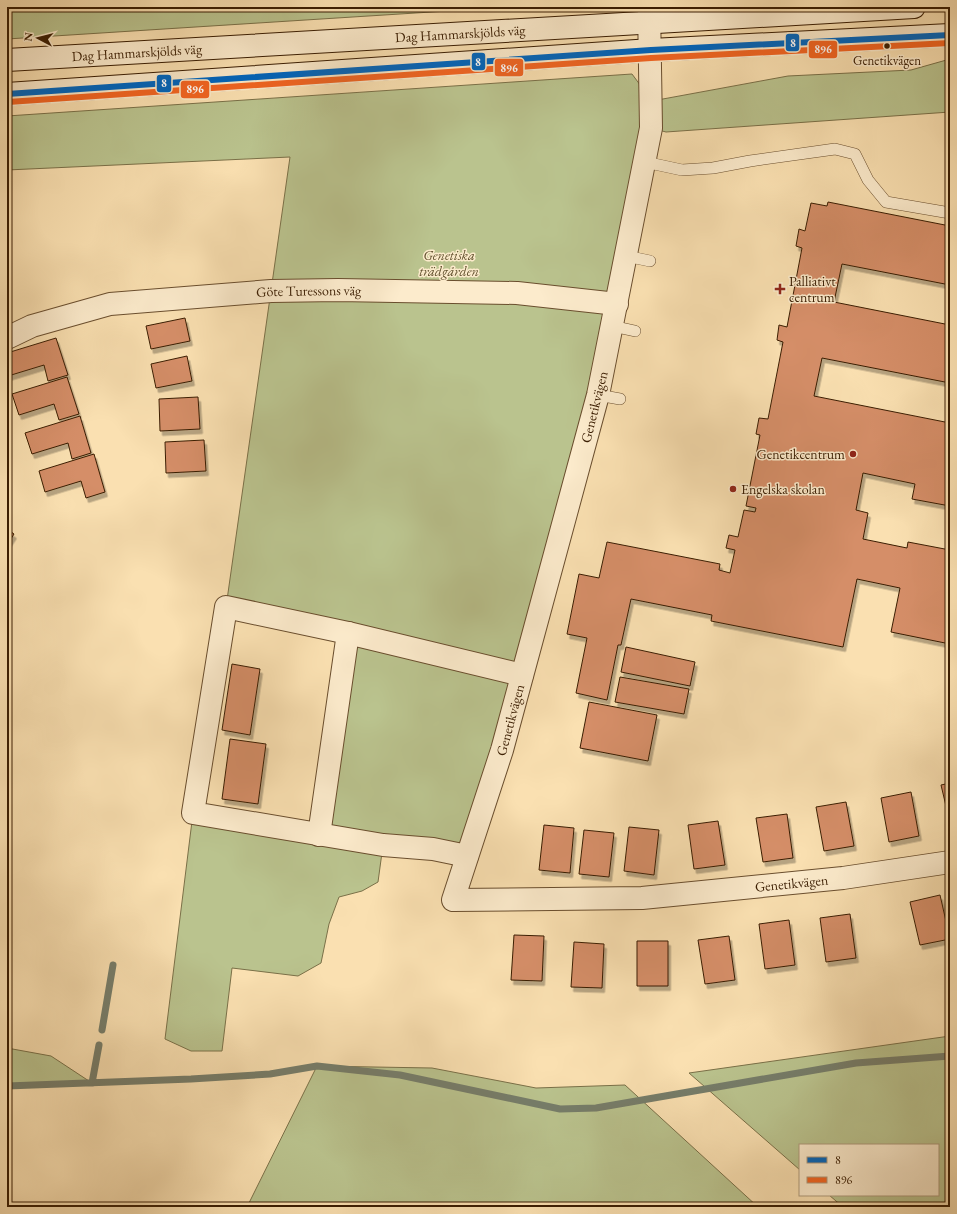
<svg xmlns="http://www.w3.org/2000/svg" width="957" height="1214" font-family="'EB Garamond',serif">
<style>
.green{fill:#bac38e;stroke:#7a7048}
.lines{fill:none;stroke-linecap:round;stroke-linejoin:round}
.stream{stroke:#767d6a;stroke-width:7}
.building{fill:#d58e68;stroke:#3a1d02;filter:url(#shadow)}
.lane-casing{stroke:#6a4e2e;stroke-width:12}
.street-casing{stroke:#6a4e2e;stroke-width:24}
.secondary-casing{stroke:#3a1d02;stroke-width:24}
.lane{stroke:#fcebcc;stroke-width:11}
.street{stroke:#fcebcc;stroke-width:22}
.secondary{stroke:#fcebcc;stroke-width:22}
.bus-1-casing{stroke:#fcebcc;stroke-width:9}
.bus-2-casing{stroke:#fcebcc;stroke-width:9}
.bus-1{stroke:#0065bd;stroke-width:6}
.bus-2{stroke:#f26522;stroke-width:6}
.bus-dot{fill:#3a1d02;stroke:#fcebcc;stroke-width:1.5}
.poi-dot{fill:#8f2418;stroke:#fcebcc;stroke-width:1.5}
.labels{text-anchor:middle;stroke-width:3;stroke-linejoin:round;paint-order:stroke}
.bus-label{font-size:13px;fill:#3a1d02;stroke:#fcebcc}
.street-label{font-size:14px;fill:#3a1d02;stroke:#fcebcc}
.park-label{font-size:14px;font-style:italic;fill:#604f2c;stroke:#fcebcc}
.poi-label{font-size:14px;fill:#3a1d02;stroke:#fcebcc;text-anchor:start}
.line-badge{stroke:#fcebcc;stroke-width:1.5}
.badge-label{font-size:11px;text-anchor:middle;font-weight:bold;fill:#fff}
</style>
<defs>
<filter id="shadow"><feDropShadow dx="2.5" dy="4.5" stdDeviation="0" flood-color="#0004"/></filter>
</defs>
<rect width="100%" height="100%" fill="#fae0b1"/>
<filter id="stains"><feTurbulence type="fractalNoise" baseFrequency=".005" numOctaves="4"/><feColorMatrix values="0 0 0 0 .2 0 0 0 0 .09 0 0 0 0 .02 0 0 0 .5 -.17"/></filter>
<radialGradient id="worn" r=".72"><stop offset=".6" stop-color="#630" stop-opacity="0"/><stop offset="1" stop-color="#630" stop-opacity=".3"/></radialGradient>
<path class="green" d="M7 7H454L447 11 7 39Z
M950 59V112L666 132 651 128 612 326 467 856 383 845 378 882 362 891 339 897 329 924 321 963 298 976 232 968 222 1051H191L165 1039 193 813 319 835 348 633 226 607 290 157 7 170V116L632 74 652 101 788 76 911 70Z
M950 1036V1207H843L829 1195H938V1145H800V1170L689 1073Z
M7 1048 51 1056 92 1083 7 1086Z
M317 1066 432 1068 536 1088 625 1085 758 1207H247Z"/>
<g class="lines">
<path class="stream" d="M102 1030 113 965
M92 1083 99 1045
M7 1086 191 1079 270 1074 317 1066 400 1075 560 1109 596 1108 856 1063 950 1056"/>
</g>
<path class="building" d="M828 202 950 226V285L842 264 834 302 950 325V383L822 358 814 396 950 423V506L912 499 915 484 863 473 856 510 868 513 863 539 907 548 908 542 950 550V644L891 632 900 588 857 579 843 647 711 621 712 615 631 599 621 645H618L607 700 576 693 587 638 567 634 579 574 599 578 607 542 720 564 719 570 730 573 735 550 726 548 729 535 738 537 744 510 755 512 756 508 746 506 760 435 756 434 759 418 768 419 783 342 777 340 779 325 787 327 802 248 796 246 799 229 805 231 811 203 827 206Z
M185 318 190 341 151 349 146 326Z
M56 338 68 375 48 381 44 365 8 376 7 353Z
M187 356 192 381 156 388 151 364Z
M67 377 79 414 59 420 54 404 19 415 12 394Z
M198 397 200 429 160 431 159 399Z
M80 416 91 453 72 459 68 443 32 454 25 433Z
M204 440 206 471 166 473 165 442Z
M94 454 105 492 86 498 81 481 45 492 39 471Z
M7 529 14 534 7 545Z
M626 647 695 662 690 686 621 672Z
M232 664 260 669 250 735 222 730Z
M620 677 689 689 684 714 615 702Z
M589 702 657 715 648 761 580 748Z
M230 739 266 744 258 804 222 799Z
M950 783V823L941 785Z
M911 792 919 836 889 842 881 798Z
M846 802 854 846 824 851 816 807Z
M787 814 793 858 763 862 756 818Z
M718 821 725 865 694 869 688 825Z
M544 825 574 828 570 873 539 870Z
M629 827 659 830 654 875 624 871Z
M584 830 614 833 609 877 579 874Z
M940 895 950 939 920 945 910 902Z
M850 914 856 958 826 962 820 918Z
M789 920 795 965 765 969 759 924Z
M514 935 544 936 542 981 511 980Z
M729 936 735 980 705 984 698 940Z
M637 941H668V986H637Z
M574 942 604 944 602 988 571 987Z"/>
<g class="lines">
<defs>
<path id="lane" d="M645 162 682 170 713 168 750 161 835 149 855 154 868 180 886 202 950 213
M626 256 650 261
M612 326 635 331
M598 395 620 399"/>
<g id="street">
<path id="s1" d="M649 7 651 128 598 395 502 750 453 900 642 898 843 878 950 862"/>
<path id="s2" d="M7 338 32 326 110 304 271 291 338 290 517 293 617 304"/>
<path d="M319 835 348 633"/>
<path d="M467 856 433 849 383 845 193 813 226 607 348 633 522 675"/>
</g>
<g id="secondary">
<path id="s3" d="M7 60 914 7"/>
<path d="M7 94 651 50 950 35"/>
</g>
</defs>
<use href="#lane" class="lane-casing"/>
<use href="#street" class="street-casing"/>
<use href="#secondary" class="secondary-casing"/>
<use href="#lane" class="lane"/>
<use href="#street" class="street"/>
<use href="#secondary" class="secondary"/>
<defs>
<path id="bus-1" d="M7 94 651 50 950 35"/>
<path id="bus-2" d="M8 102 651 58 950 43"/>
</defs>
<use href="#bus-1" class="bus-1-casing"/>
<use href="#bus-2" class="bus-2-casing"/>
<use href="#bus-1" class="bus-1"/>
<use href="#bus-2" class="bus-2"/>
</g>
<circle class="bus-dot" cx="887" cy="46" r="3.5"/>
<g class="poi-dot">
<path d="M778 283h4v4h4v4h-4v4h-4v-4h-4v-4h4z"/>
<circle cx="853" cy="454" r="4"/>
<circle cx="733" cy="489" r="4"/>
</g>
<g class="labels">
<g class="bus-label">
<text x="887" y="65">Genetikvägen</text>
</g>
<g class="street-label">
<text dy="5" stroke="none"><textPath href="#s3" startOffset="454">Dag Hammarskjölds väg</textPath></text>
<text dy="5" stroke="none"><textPath href="#s3" startOffset="130">Dag Hammarskjölds väg</textPath></text>
<text dy="5" stroke="none"><textPath href="#s2" startOffset="308">Göte Turessons väg</textPath></text>
<text transform="translate(594 407) rotate(-76)" y="5">Genetikvägen</text>
<text transform="translate(510 720) rotate(-75)" y="5">Genetikvägen</text>
<text dy="5" stroke="none"><textPath href="#s1" startOffset="1258">Genetikvägen</textPath></text>
</g>
<g class="park-label">
<text x="449" y="260">Genetiska<tspan x="449" dy="16">trädgården</tspan></text>
</g>
<g class="poi-label">
<text x="789" y="286">Palliativt<tspan x="789" dy="16">centrum</tspan></text>
<text x="845" y="459" text-anchor="end">Genetikcentrum</text>
<text x="741" y="494">Engelska skolan</text>
</g>
</g>
<g class="line-badge">
<rect x="785" y="33" width="15" height="19" rx="4" fill="#0065bd"/>
<rect x="808" y="40" width="30" height="19" rx="4" fill="#f26522"/>
<rect x="471" y="52" width="15" height="19" rx="4" fill="#0065bd"/>
<rect x="494" y="58" width="30" height="19" rx="4" fill="#f26522"/>
<rect x="156" y="74" width="16" height="19" rx="4" fill="#0065bd"/>
<rect x="180" y="80" width="30" height="19" rx="4" fill="#f26522"/>
</g>
<g class="badge-label">
<text x="793" y="47">8</text>
<text x="823" y="53">896</text>
<text x="478" y="66">8</text>
<text x="509" y="72">896</text>
<text x="164" y="87">8</text>
<text x="195" y="93">896</text>
</g>
<rect width="957" height="1214" fill="none" stroke="#fae0b1" stroke-width="24"/>
<rect x="8" y="8" width="941" height="1198" fill="none" stroke="#3a1d02" stroke-width="2"/>
<rect x="12" y="12" width="933" height="1190" fill="none" stroke="#3a1d02"/>
<rect x="799" y="1144" width="140" height="52" fill="#fcebcc" stroke="#ae997b"/>
<rect x="807" y="1157" width="20" height="6" fill="#0065bd" stroke="#ae997b"/>
<text x="835" y="1164" font-size="12" fill="#3a1d02">8</text>
<rect x="807" y="1177" width="20" height="6" fill="#f26522" stroke="#ae997b"/>
<text x="835" y="1184" font-size="12" fill="#3a1d02">896</text>
<g transform="translate(38 38) rotate(277)" stroke="#fcebcc" stroke-width="3" paint-order="stroke">
<path d="M0-3L7 15L0 10L-7 15Z" fill="#3a1d02"/>
<text y="-6" font-size="11" font-weight="bold" text-anchor="middle" fill="#3a1d02">N</text>
</g>
<rect width="100%" height="100%" filter="url(#stains)"/>
<rect width="100%" height="100%" fill="url(#worn)"/>
</svg>
